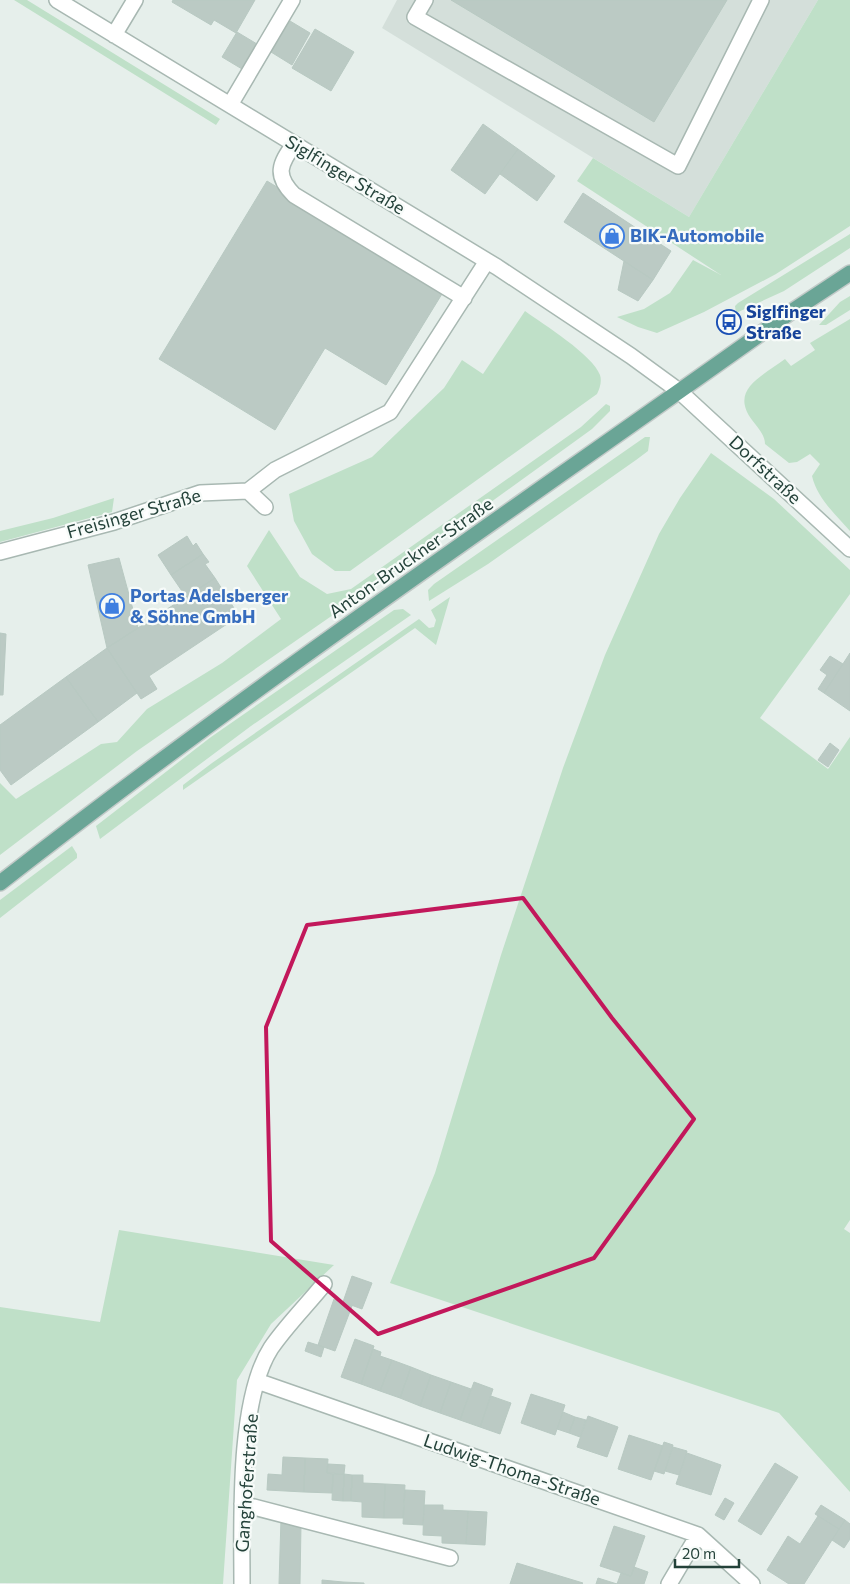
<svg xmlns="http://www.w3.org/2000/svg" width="850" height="1584" font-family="Commissioner,sans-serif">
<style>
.built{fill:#d4dfda}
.green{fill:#bfe0c8}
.building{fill:#bbcac4;stroke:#b8c9c2}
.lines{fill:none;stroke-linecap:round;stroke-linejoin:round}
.minor-casing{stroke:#a8b8b2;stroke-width:18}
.major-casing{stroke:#c2cac8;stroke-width:18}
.minor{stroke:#fff;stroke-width:15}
.major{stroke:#6aa596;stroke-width:15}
.marked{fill:none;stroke:#c2185b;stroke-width:4;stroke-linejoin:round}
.labels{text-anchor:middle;stroke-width:4.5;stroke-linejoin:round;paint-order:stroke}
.street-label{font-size:18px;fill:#24423a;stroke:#f7fbf9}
.shop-label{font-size:18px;font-weight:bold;fill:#366cbe;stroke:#f7fbf9;text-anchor:start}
.transit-label{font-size:18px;font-weight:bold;fill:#164399;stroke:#f7fbf9;text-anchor:start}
</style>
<rect width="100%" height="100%" fill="#e6efeb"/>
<path class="built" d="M397 0H818L689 217 382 28Z"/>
<path class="green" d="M14 0H27L220 119 216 125Z
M818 0H850V226L776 274 704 312 657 333 638 327 617 317 644 309 670 293 693 260 721 275 577 181 593 158 689 217Z
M850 234V248L784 291 736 313 735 306 738 303Z
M850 296V310L826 325H819L840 302Z
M525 311C543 324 593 355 600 375 602 381 600 388 597 394L350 571H335L312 554 294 521 289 494 372 457 444 388 462 360 483 374Z
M850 319V531C836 515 817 498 812 476L820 464 810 454 797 462 789 463 765 444C765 435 758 428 752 420 729 389 763 376 785 359L791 366 815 350 810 343Z
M606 404 610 406V411L592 429 369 590 137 751 0 855V783L16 799 101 744 117 742 147 709 222 663 281 619 247 566 269 530 300 577 327 594 351 589 581 427Z
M645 437H650L648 451 636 460 488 564 429 601 428 590 434 584Z
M711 453 774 499 850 570V594L760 718 828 769 850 737V1220L844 1229 850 1233V1492L779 1413 390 1283 435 1173 501 955 563 768 605 655 659 534 680 498Z
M114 498 112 512 0 542V531L53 518Z
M450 597 436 645 415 628 183 790V785L212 763 419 619 429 628 434 627 436 620 431 610Z
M403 609 411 615 251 726 100 839 96 826 211 737 365 630 394 610Z
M72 846 77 854V858L0 918V900Z
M119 1230 334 1265 271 1324 237 1380 223 1584 0 1583V1307L100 1322Z"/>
<path class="building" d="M173 0H255L236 33 214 20 211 25 172 2Z
M451 0H727L654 122Z
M290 21 310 33 292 65 271 52Z
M315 29 354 52 331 91 292 68Z
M237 32 257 44 242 69 222 57Z
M483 124 518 149 485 194 451 170Z
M518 149 555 176 537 201 500 174Z
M267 181 445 289 386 385 325 348 275 430 159 359Z
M583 193 671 251 653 280 564 222Z
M624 261 653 280 638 301 618 290Z
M187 536 193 546 196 543 203 554 171 575 158 555Z
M203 554 209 562 205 564 215 578 186 597 171 575Z
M119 558 138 628 107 648 88 565Z
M215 578 239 616 149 676 157 689 141 699 107 648Z
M0 633 6 634 3 695H0Z
M107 648 137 693 98 722 66 677Z
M850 653V711L824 693Z
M830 656 843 664 824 693 818 689 827 675 820 670Z
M66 677 98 722 11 785 0 770V725Z
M830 743 839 750 828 767 818 760Z
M352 1276 372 1283 362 1309 343 1302Z
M334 1299 352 1306 335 1351 318 1345Z
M355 1339 374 1346 361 1384 341 1377Z
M308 1342 324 1347 321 1357 305 1351Z
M373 1349 381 1352 380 1356 392 1360 380 1391 361 1384Z
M392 1360 411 1367 400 1398 380 1391Z
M411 1367 431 1375 420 1406 400 1398Z
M431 1375 451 1382 440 1413 420 1406Z
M451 1382 471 1389 460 1420 440 1413Z
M474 1382 493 1389 480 1427 460 1420Z
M531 1394 565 1405 555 1435 521 1423Z
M491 1396 511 1403 500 1434 480 1427Z
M563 1412 575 1417 569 1433 557 1429Z
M588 1416 618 1427 607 1457 577 1447Z
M575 1417 586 1420 580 1437 569 1433Z
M629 1435 663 1446 651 1480 618 1469Z
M664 1442 673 1445 664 1474 654 1471Z
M673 1447 687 1451 679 1475 665 1471Z
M687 1453 721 1465 711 1495 676 1484Z
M283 1457 305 1458 304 1492 267 1490 268 1474 282 1475Z
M305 1458 328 1459 327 1473 333 1474 332 1493 304 1492Z
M775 1463 798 1477 761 1535 738 1521Z
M328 1464 345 1465 344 1474 327 1473Z
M333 1474H344L343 1501 332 1500Z
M344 1474 352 1475 351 1501H343Z
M352 1475H363V1483L385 1484 384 1518 362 1517V1502L351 1501Z
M385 1484 405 1485 403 1518H384Z
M405 1490 425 1491 423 1525 403 1524Z
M725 1498 734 1503 724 1520 715 1515Z
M424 1505H443V1510L468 1511 466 1544 442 1543V1536L423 1535Z
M821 1505 845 1520 839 1529 815 1514Z
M468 1511 487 1512 485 1545 466 1544Z
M818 1516 839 1529 804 1584H789L767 1570 788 1536 800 1544Z
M281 1519 301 1524 300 1584H279Z
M845 1520 850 1524V1539L844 1548 832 1540Z
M614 1526 645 1536 631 1576 600 1566Z
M517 1563 583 1583 582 1584H510Z
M634 1567 648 1572 644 1584H617L621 1573 631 1576Z
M598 1578 617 1584H596Z
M322 1580 343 1582V1584H322Z
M343 1582 364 1583V1584H343Z"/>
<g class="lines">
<defs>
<path id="minor" d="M57 0 497 267 631 356 679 391 850 549
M425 0 415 17 678 166 761 0
M114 35 135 0
M230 105 292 0
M294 144C280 164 274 175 294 195L464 298
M248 491 275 470 390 412 487 261
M0 552 114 522 200 493 248 491 265 507
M257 1381 698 1535 752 1584
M242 1504 450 1558
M242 1584C242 1522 237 1401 271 1348 286 1326 307 1305 324 1284
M669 1584 698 1535"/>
<path id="major" d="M0 883C256 683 526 501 791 312L850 273"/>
</defs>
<use href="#minor" class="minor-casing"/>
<use href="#major" class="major-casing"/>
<use href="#minor" class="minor"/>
<use href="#major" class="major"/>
</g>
<path class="marked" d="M523 898 612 1018 694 1119 594 1258 378 1334 271 1241 266 1027 307 925Z"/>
<defs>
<symbol id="shop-ring" viewBox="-11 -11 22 22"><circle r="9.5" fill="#f7fbf9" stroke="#3f7fe0" stroke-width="1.5"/><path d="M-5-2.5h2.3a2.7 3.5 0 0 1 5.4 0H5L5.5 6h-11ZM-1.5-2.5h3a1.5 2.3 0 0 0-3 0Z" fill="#3f7fe0"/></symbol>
<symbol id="bus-ring" viewBox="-11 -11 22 22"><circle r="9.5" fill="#f7fbf9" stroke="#1a4fb4" stroke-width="1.5"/><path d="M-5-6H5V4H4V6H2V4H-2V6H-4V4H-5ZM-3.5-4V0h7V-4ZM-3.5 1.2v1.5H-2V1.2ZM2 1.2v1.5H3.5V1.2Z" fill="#1a4fb4"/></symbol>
</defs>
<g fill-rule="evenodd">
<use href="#shop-ring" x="598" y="222" width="28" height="28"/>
<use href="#bus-ring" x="715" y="308" width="28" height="28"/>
<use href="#shop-ring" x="98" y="592" width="28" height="28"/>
</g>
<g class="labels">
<g class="street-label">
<text transform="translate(345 175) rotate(31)" y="6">Siglfinger Straße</text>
<text transform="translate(765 470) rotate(43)" y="6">Dorfstraße</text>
<text transform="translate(134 514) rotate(-16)" y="6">Freisinger Straße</text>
<text transform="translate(411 558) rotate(-35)" y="6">Anton-Bruckner-Straße</text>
<text transform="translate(512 1470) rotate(19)" y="6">Ludwig-Thoma-Straße</text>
<text transform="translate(247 1483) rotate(-86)" y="6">Ganghoferstraße</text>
</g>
<g class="shop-label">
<text x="630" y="242">BIK-Automobile</text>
<text x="130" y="602">Portas Adelsberger<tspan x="130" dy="21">&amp; Söhne GmbH</tspan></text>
</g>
<g class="transit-label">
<text x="746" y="318">Siglfinger<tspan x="746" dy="21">Straße</tspan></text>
</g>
</g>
<path d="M675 1559v8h64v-8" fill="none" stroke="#24423a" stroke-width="2.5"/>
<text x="682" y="1559" font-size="15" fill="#24423a" stroke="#f7fbf9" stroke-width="4" paint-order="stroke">20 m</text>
</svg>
